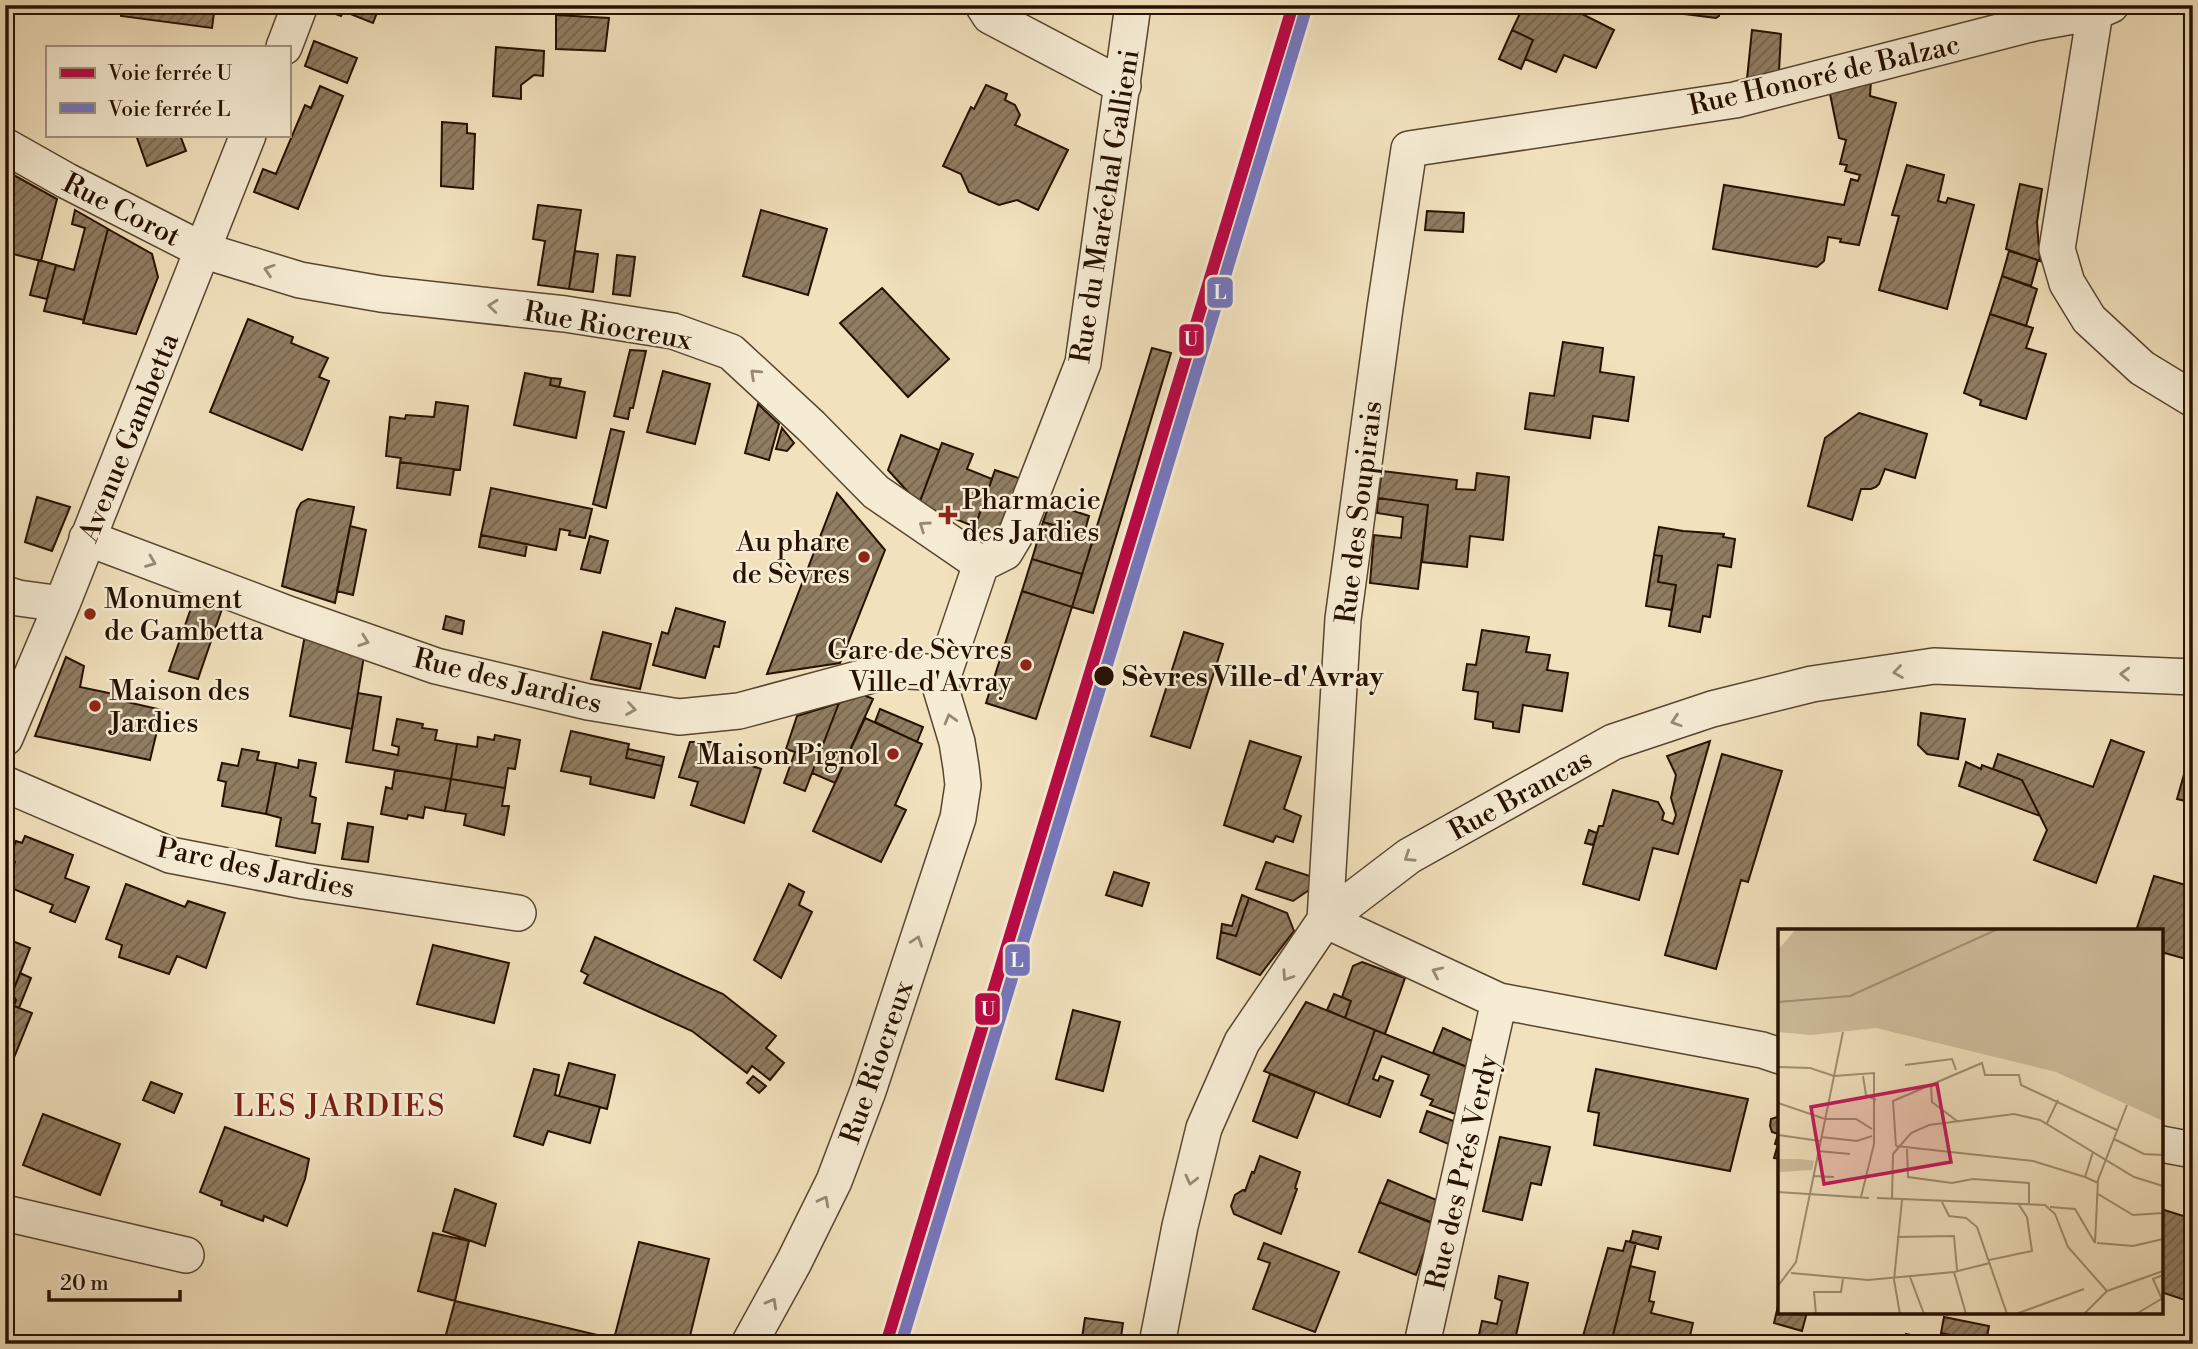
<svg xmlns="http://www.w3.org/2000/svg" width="2198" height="1349" font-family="'Libre Bodoni',serif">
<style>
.building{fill:url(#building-hatch);stroke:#261100;stroke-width:2}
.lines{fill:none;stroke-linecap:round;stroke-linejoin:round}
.minor-casing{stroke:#59452f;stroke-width:38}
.minor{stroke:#f6ecd4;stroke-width:35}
.rail-1-casing{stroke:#f6ecd4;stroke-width:18}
.rail-2-casing{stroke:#f6ecd4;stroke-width:18}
.rail-1{stroke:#b90845;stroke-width:12}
.rail-2{stroke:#7577c0;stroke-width:12}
.oneway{stroke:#988975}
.poi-dot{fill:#8f2418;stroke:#f6ecd4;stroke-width:2.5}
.stop-dot{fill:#261100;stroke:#f6ecd4;stroke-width:2.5}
.labels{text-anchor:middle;stroke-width:5;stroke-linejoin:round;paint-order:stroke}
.street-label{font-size:28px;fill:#261100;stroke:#f6ecd4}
.poi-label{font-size:28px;fill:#261100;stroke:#f6ecd4;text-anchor:start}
.stop-label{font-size:28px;font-weight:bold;fill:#261100;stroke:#f6ecd4;text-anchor:start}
.neighbourhood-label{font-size:30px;letter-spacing:2px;fill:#7a1f14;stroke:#f6ecd4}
.inset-road{fill:none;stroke:#a08e71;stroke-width:2}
.view{fill:#c2185b;fill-opacity:0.15;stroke:#c2185b;stroke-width:3.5}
.inset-edge{fill:none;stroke:#261100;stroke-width:3.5}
.line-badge{stroke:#f6ecd4;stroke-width:2.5}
.badge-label{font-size:19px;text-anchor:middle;font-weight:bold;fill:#fff}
</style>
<defs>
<pattern id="building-hatch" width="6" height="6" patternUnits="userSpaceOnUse" patternTransform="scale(1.75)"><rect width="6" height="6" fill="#907d62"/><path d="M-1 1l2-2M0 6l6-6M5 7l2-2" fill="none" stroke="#75654e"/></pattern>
</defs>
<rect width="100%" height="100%" fill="#f1e1bd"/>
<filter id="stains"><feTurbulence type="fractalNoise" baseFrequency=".00286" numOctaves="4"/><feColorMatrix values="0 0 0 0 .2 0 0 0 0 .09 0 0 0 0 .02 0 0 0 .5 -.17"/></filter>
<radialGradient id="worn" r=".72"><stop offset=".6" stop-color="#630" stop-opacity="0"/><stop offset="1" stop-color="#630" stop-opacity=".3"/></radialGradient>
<path class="building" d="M122 5H215L212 28 121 16Z
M329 5H380L373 23 343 11 341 16 327 11Z
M1524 5H1584L1586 6 1582 14 1614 30 1596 68 1564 55 1556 72 1525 59 1533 40 1512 30Z
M1660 5H1721L1719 16 1716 18 1659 11Z
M556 15 609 18 605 51 556 49Z
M1512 30 1533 40 1521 69 1499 59Z
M1752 30 1781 34 1779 71 1747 79Z
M314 41 357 58 347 83 305 66Z
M496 47 544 51 543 76 534 75 521 85V99L493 96Z
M1871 80 1870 96 1896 103 1859 245 1840 242 1841 239 1828 237 1824 261 1817 267 1713 249 1724 185 1844 205 1851 179 1858 181 1860 175 1845 171 1847 165 1840 164 1846 140 1839 138 1829 89Z
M986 85 1007 94 1005 100 1015 105 1020 115 1015 125 1068 150 1038 210 1017 200 999 205 969 192 961 174 943 166 971 107 974 109Z
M320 86 343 96 298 209 254 192 263 169 276 174 305 105 311 108Z
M442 122 467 124V133L475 134 473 189 441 186Z
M136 135H180L186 151 147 166Z
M1907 165 1944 175 1938 201 1946 203 1948 198 1974 205 1947 309 1879 290 1899 216 1892 215Z
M10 173 57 199 41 261 5 252V187Z
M2020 184 2042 189 2037 222 2040 261 2006 249Z
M538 205 581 210 569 289 538 285 545 241 533 239Z
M75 210 108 229 84 320 44 311 56 265 74 270 85 228 72 224Z
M761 210 827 229 808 295 743 276Z
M1427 211 1464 213 1463 232 1425 230Z
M108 229 152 254 158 277 136 334 83 323Z
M575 251 598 254 593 292 569 289Z
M2009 251 2038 260 2031 286 2002 276Z
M617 255 635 257 630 296 613 294Z
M39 260 56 265 47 299 30 295Z
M2002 276 2037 289 2026 326 1990 314Z
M882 288 949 359 908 397 840 323Z
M1990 314 2033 328 2026 348 2046 354 2026 419 1980 405 1981 400 1964 393Z
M248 319 293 337 291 343 328 358 319 377 329 381 302 450 210 412Z
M1563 342 1603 348 1600 372 1634 377 1628 421 1593 416 1590 438 1525 429 1530 393 1554 396Z
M1152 348 1171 353 1093 613 1072 607Z
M630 350 646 351 633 408H630L628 419 614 416Z
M663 371 710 384 695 444 647 432Z
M525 373 551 378 550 385 585 392 576 438 514 425Z
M551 378 561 379 559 387 550 385Z
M436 402 468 406 460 470 400 462 401 458 386 456 390 417 405 419 406 415 434 417Z
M758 404 779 424 769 460 745 453Z
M1859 413 1927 434 1915 478 1885 469 1879 484 1876 487 1871 489H1861L1852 520 1808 506 1825 438Z
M782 428 794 443 787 451 776 449Z
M611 429 624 432 606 508 593 504Z
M901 435 939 450 919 504 888 470Z
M942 443 973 454 967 469 992 479 975 527 919 504Z
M400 462 454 469 450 495 397 488Z
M995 470 1024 480 996 536 975 527Z
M1382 471 1457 480 1456 489 1475 490 1477 473 1509 477 1503 540 1470 536 1467 567 1422 562 1428 505 1378 498Z
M491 488 592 509 585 538 569 535 570 531 560 529 556 550 481 535Z
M837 493 885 550 840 663 767 674Z
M37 497 70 507 52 551 25 542Z
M1378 498 1428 505 1418 589 1370 583 1374 535 1401 538 1403 517 1377 513Z
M308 499 354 507 335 603 282 586 297 510 301 503Z
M1050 503 1089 516 1084 534 1043 522Z
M1043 522 1094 537 1082 574 1032 559Z
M350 526 366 530 353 595 337 591Z
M1659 527 1683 531 1724 534 1723 537 1735 539 1731 567 1718 565 1710 617 1703 616 1700 632 1669 626 1676 585 1658 582 1662 556 1654 555Z
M481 535 527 544 525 556 479 547Z
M590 536 608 541 600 573 581 569Z
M1654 555 1662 556 1658 582 1676 585 1672 610 1646 606Z
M1032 559 1082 574 1072 607 1022 591Z
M1022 591 1072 607 1036 719 986 703Z
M195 597 223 606 198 679 169 671Z
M676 608 725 622 719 647 714 646 705 678 653 665 662 632 668 634Z
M446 616 464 621 462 634 443 629Z
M1482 630 1529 637 1526 652 1550 655 1547 670 1568 673 1562 711 1523 705 1519 732 1493 728V722L1475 719 1478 692 1463 690 1467 664 1476 665Z
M603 632 651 644 640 689 591 679Z
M1184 632 1223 644 1190 748 1151 736Z
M305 635 364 656 352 729 290 716Z
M66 657 84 666 80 687 128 697 127 702 162 710 150 760 35 736Z
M358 693 381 697 373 750 398 755 399 747 392 745 397 719 423 724 422 728 437 730 435 740 457 744 451 779 346 762Z
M864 695 873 699 835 783 812 773 839 703Z
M839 703 805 791 784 783 795 752 786 749 797 716Z
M880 709 923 727 917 742 875 722Z
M1921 713 1965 719 1958 759 1927 754 1918 745Z
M865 718 922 744 895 805 906 810 881 862 813 831Z
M571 731 629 744 626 758 662 766 654 798 590 784 591 777 561 771Z
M495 735 520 740 515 769 508 768 505 788 451 779 457 744 477 747 478 737 494 740Z
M2111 740 2144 752 2096 883 2034 860 2047 830 2022 780 1993 769 1998 754 2093 787Z
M1250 741 1301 757 1284 809 1301 816 1293 842 1276 836 1273 842 1224 825Z
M1710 741 1678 854 1653 848 1639 900 1583 884 1597 833 1599 826H1603L1613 790 1658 802 1664 813 1662 820 1673 824 1676 815 1671 798 1676 775 1667 756Z
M690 742H716L712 757 731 763 732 759 761 769 744 823 691 805 698 782 679 777Z
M2193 743V803L2177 799Z
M242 749 259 752 257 760 276 763 266 814 222 806 226 782 218 780 222 763 238 766Z
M628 749 664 757 662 766 626 758Z
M1722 754 1782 771 1748 882 1741 880 1716 969 1665 955Z
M299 760 316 763 310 796 316 798 312 823 320 824 315 853 276 846 281 818 266 814 276 763 298 768Z
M1966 762 1981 769 1982 765 2022 780 2040 816 1959 786Z
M395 770 451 779 445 811 425 807 423 818 408 815 407 819 381 814 386 787 392 789Z
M451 779 505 788 502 806H509L504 835 464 825 466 814 445 811Z
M348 823 373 827 368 862 342 859Z
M1589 830 1597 833 1593 845 1585 843Z
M25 836 73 855 65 878 89 887 75 922 50 912 53 905 6 886 15 862 10 856 16 841 22 843Z
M1266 862 1316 878 1315 886 1293 901 1256 889Z
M1114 872 1149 883 1142 906 1106 895Z
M2154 876 2193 887V961L2161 952V931H2136Z
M126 884 185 907 188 901 225 913 206 968 177 956 169 974 119 957 122 945 106 939Z
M789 884 804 892 799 905 812 912 781 978 754 960Z
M1242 895 1249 898 1236 936 1221 932 1222 924 1232 926Z
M1249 898 1287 913 1294 931 1260 975 1217 958 1221 932 1236 936Z
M595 937 723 994 776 1036 766 1048 784 1063 770 1080 752 1066 747 1073 692 1031 584 983 588 975 581 971Z
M5 938 30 948 12 994 16 1000 14 1006 32 1013 5 1080Z
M433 945 509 963 494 1023 417 1004Z
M1362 962 1405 978 1385 1034 1345 1018 1351 1001 1342 997 1353 966Z
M20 973 31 978 19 1008 14 1006 16 1000 12 994Z
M1334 994 1351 1001 1345 1018 1327 1010Z
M1306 1002 1375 1030 1348 1105 1264 1071Z
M1073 1010 1120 1022 1103 1091 1056 1079Z
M1443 1028 1479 1044 1472 1069 1433 1053Z
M1375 1030 1472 1069 1461 1116 1430 1105 1433 1100 1421 1095 1429 1075 1382 1056 1373 1079 1378 1081 1380 1076 1393 1081 1380 1117 1348 1105Z
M569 1063 615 1075 607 1109 559 1096Z
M534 1069 559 1075 555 1095 600 1107 590 1143 548 1131 543 1145 514 1136Z
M1596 1069 1748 1099 1730 1171 1594 1145 1599 1113 1588 1111Z
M1270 1074 1315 1092 1297 1138 1253 1121Z
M753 1076 766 1086 759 1093 747 1083Z
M151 1082 182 1094 174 1113 143 1100Z
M1427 1111 1459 1123 1453 1146 1420 1132Z
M43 1114 120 1144 100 1195 23 1165Z
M1777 1117 1780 1118V1145L1775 1144 1778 1134 1772 1132 1770 1126 1771 1119Z
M225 1127 309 1159 305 1179 287 1226 264 1216 263 1221 221 1205 222 1201 200 1192Z
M1500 1137 1550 1147 1541 1185 1531 1183 1522 1220 1483 1211Z
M1778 1144 1780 1145V1159L1774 1158Z
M1260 1156 1300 1172 1295 1188 1297 1189 1281 1234 1234 1214 1231 1206 1235 1195 1243 1190 1245 1191 1252 1172 1254 1173Z
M1388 1180 1439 1201 1431 1222 1379 1202Z
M455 1189 496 1204 485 1246 443 1231Z
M1379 1202 1434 1224 1416 1275 1359 1252Z
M2161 1209 2193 1219V1295L2191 1302 2161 1292Z
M1633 1231 1661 1237 1658 1249 1630 1242Z
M433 1233 469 1241 455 1301 418 1291Z
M1626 1241 1636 1243 1611 1343 1583 1336 1608 1248 1623 1251Z
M639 1242 709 1259 688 1344H469L445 1338 455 1301 614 1339Z
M1264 1243 1339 1272 1315 1332 1253 1309 1270 1263 1258 1259Z
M1630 1266 1655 1272 1649 1301 1654 1302 1651 1313 1693 1323 1688 1344H1611Z
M1499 1276 1528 1283 1514 1344H1477L1482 1321 1497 1324 1502 1301 1495 1298Z
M1778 1306 1780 1312H1807L1802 1331 1774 1323Z
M1944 1317 1989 1326 1986 1342 1941 1333Z
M1085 1318 1123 1323 1120 1344H1081Z
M1906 1334 1954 1344H1904Z"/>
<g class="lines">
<defs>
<path id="minor" d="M983 5 990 16 1123 86
M2095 12 2057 249 2067 283 2089 319 2142 368 2193 399
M284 47 300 5
M5 146 67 181 202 250 300 280 381 294 565 314 673 331 731 352 811 426 876 492 981 564
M87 538 291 615 436 666 588 702 679 717 739 711 891 670 944 673
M5 594 18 598 62 604
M5 738 62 604 248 135
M5 784 170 855 304 881 518 913
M1325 920 1343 619 1385 308 1409 149 1735 100 2034 23 2095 12 2111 5
M1325 920 1499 1001 1762 1050 1780 1056
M2161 1144 2193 1150
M5 1213 186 1255
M749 1344 794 1262 834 1181 868 1091 958 818 963 785 961 767 957 742 941 689 944 673 981 564 1005 552 1017 532 1083 363 1133 5
M1157 1344 1180 1226 1204 1128 1242 1042 1325 920 1409 856 1613 742 1712 709 1812 684 1934 666 2193 677
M1422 1344 1499 1001"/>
</defs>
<use href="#minor" class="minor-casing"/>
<use href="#minor" class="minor"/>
<defs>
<path id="rail-1" d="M886 1344 1293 5"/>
<path id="rail-2" d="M901 1344 1306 9"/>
</defs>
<use href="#rail-1" class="rail-1-casing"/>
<use href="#rail-2" class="rail-2-casing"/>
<use href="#rail-1" class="rail-1"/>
<use href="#rail-2" class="rail-2"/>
</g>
<defs><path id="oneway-chevron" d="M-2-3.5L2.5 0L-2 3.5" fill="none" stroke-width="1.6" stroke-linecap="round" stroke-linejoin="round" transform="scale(1.75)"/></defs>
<g class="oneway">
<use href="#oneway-chevron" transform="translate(269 270) rotate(-162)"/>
<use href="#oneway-chevron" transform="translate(493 306) rotate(-174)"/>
<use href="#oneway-chevron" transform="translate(755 374) rotate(-137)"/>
<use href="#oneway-chevron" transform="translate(924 526) rotate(-145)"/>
<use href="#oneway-chevron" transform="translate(151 562) rotate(21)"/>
<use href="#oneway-chevron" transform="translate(364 641) rotate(19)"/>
<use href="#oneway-chevron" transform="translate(1898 672) rotate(172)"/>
<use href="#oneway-chevron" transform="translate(2125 674) rotate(-178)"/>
<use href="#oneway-chevron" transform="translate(631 709) rotate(9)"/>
<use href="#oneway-chevron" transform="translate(950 719) rotate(-106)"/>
<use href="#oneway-chevron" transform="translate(1676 721) rotate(162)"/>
<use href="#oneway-chevron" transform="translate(1409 857) rotate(147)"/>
<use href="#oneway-chevron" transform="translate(917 941) rotate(-71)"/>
<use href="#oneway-chevron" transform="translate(1437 972) rotate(-155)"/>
<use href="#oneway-chevron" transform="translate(1287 976) rotate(124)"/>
<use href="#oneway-chevron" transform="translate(1191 1180) rotate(104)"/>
<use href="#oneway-chevron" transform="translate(824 1201) rotate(-63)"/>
<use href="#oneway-chevron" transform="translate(772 1303) rotate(-61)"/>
</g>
<g class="poi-dot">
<path d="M944.5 504.5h7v7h7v7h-7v7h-7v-7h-7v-7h7z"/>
<circle cx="864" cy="557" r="7"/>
<circle cx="90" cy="614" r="7"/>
<circle cx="1026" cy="665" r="7"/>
<circle cx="95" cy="706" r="7"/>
<circle cx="893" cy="754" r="7"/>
</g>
<circle class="stop-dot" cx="1104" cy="676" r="11"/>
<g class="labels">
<g class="street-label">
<text transform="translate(1824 74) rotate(-13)" y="10">Rue Honoré de Balzac</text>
<text transform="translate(1104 206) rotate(-81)" y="10">Rue du Maréchal Gallieni</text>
<text transform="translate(122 209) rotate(27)" y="10">Rue Corot</text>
<text transform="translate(608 325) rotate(10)" y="10">Rue Riocreux</text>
<text transform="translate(128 437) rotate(-68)" y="10">Avenue Gambetta</text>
<text transform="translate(1358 512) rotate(-83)" y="10">Rue des Soupirais</text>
<text transform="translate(508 680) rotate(14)" y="10">Rue des Jardies</text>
<text transform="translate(1520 794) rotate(-29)" y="10">Rue Brancas</text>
<text transform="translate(256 867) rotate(12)" y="10">Parc des Jardies</text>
<text transform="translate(876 1062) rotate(-71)" y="10">Rue Riocreux</text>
<text transform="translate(1461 1172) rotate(-77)" y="10">Rue des Prés Verdy</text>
</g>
<g class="poi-label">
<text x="962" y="509">Pharmacie<tspan x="962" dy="32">des Jardies</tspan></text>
<text x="850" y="551" text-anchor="end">Au phare<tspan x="850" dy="32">de Sèvres</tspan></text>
<text x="104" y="608">Monument<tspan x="104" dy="32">de Gambetta</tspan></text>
<text x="1012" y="659" text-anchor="end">Gare de Sèvres<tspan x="1012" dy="32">Ville-d'Avray</tspan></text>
<text x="109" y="700">Maison des<tspan x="109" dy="32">Jardies</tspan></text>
<text x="879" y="764" text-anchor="end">Maison Pignol</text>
</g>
<g class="stop-label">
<text x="1122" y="686">Sèvres Ville-d'Avray</text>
</g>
<g class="neighbourhood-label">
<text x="340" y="1116">LES JARDIES</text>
</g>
</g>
<g transform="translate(1778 929)">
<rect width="385" height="385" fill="#f1e1bd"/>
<path d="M18 0H385V192L278 143 98 99 33 106 0 103V21ZM0 230H23L36 232 34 241 2 243Z" fill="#cebe9d"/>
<path class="inset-road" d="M0 73 72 67 220 0M127 136 174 130 178 141M0 138 32 139 56 147 96 144V215L83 268M85 147 88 166 98 171M153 157 154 173 179 192M0 174 47 190H78L94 200M269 194 280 171M0 206 42 212M43 208 79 212 94 207M336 210 366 225 385 226M118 217 115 172 204 134 207 146H241L243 156 339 201M118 217 255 232 307 248M129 220 130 248 174 254 195 250 251 254V274M40 222 72 225M315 223 307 248 320 254M35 247 56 248M0 263 91 269M320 265 355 286 385 284M99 269 267 276 277 285 290 318 329 362 385 342M114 270 115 225 133 204 151 196 236 185 262 191 356 248 385 257M164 273 171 287 188 289 199 298 229 385M272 278 297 280 317 314M119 308 176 307 179 341M317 314 320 251 349 176M319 314 355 317 385 310M211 331 254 322 249 288 241 276M176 343 188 385M13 344 90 351 176 343 212 334M132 348 146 385M0 357 18 333 65 103M384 370 375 350 385 346M38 385 36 363H63L65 350M122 385 116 351 124 271M238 385 306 360M306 385 329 362M358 385 385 369"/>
<path class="view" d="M159 155 173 233 46 255 33 178Z"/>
<rect width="385" height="385" class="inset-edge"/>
</g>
<g class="line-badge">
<rect x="1206" y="276" width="28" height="33" rx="7" fill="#7577c0"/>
<rect x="1178" y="323" width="27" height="34" rx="7" fill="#b90845"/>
<rect x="1004" y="943" width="27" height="34" rx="7" fill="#7577c0"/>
<rect x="974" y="992" width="27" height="34" rx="7" fill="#b90845"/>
</g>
<g class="badge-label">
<text x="1220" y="299">L</text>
<text x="1191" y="346">U</text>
<text x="1017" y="967">L</text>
<text x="988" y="1016">U</text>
</g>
<rect width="2198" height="1349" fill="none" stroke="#f1e1bd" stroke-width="28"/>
<rect x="7" y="7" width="2184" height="1335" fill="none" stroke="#261100" stroke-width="3.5"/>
<rect x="14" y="14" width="2170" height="1321" fill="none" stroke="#261100" stroke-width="2"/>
<rect x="46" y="46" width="245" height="91" fill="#f6ecd4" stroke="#a3947f" stroke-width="2"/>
<rect x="60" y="68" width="35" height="10" fill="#b90845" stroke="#a3947f" stroke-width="2"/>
<text x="108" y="80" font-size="21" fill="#261100">Voie ferrée U</text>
<rect x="60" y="103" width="35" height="10" fill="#7577c0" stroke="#a3947f" stroke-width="2"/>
<text x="108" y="116" font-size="21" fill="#261100">Voie ferrée L</text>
<path d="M49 1290v10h131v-10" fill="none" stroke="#261100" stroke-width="3.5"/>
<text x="60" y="1290" font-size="21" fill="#261100" stroke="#f6ecd4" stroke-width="5" paint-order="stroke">20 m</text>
<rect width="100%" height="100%" filter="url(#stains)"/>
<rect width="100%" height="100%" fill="url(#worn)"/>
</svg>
